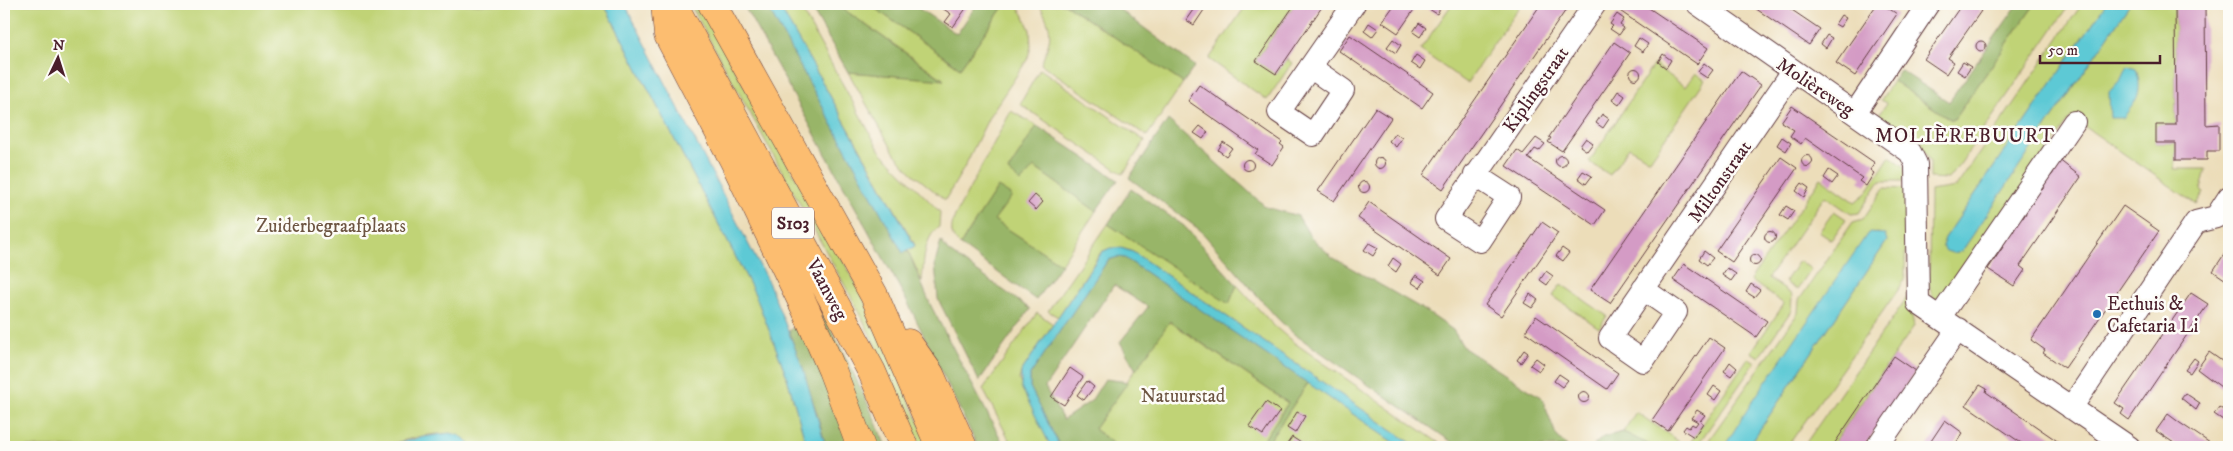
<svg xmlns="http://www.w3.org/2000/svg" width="2233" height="451" font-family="'IM FELL DW Pica',serif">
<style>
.green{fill:#c0d376;stroke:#857950}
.forest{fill:#98b567;stroke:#716a49}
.water{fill:#5dc9d5;stroke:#547480}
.building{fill:#d49bc5}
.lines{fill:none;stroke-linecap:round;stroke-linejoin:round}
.minor-casing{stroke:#623c40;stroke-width:24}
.highway-casing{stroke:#623c40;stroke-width:29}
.minor{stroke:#fff;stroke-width:22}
.highway{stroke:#fcbd6f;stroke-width:28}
.poi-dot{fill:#1f6fb2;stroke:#fdfcf7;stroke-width:2}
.labels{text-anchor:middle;stroke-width:5;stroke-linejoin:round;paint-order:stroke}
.shield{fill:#fdfcf7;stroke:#806168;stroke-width:1}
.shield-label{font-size:18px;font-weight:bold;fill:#4a1f2b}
.street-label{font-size:19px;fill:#4a1f2b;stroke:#fdfcf7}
.park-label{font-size:19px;fill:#6d5542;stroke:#fdfcf7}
.poi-label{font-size:19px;fill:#4a1f2b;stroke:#fdfcf7;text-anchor:start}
.neighbourhood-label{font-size:20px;letter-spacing:1px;fill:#4a1f2b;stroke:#fdfcf7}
</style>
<rect width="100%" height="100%" fill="#fdfcf7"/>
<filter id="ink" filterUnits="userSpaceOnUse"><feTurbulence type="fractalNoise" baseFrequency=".02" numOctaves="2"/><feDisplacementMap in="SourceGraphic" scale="10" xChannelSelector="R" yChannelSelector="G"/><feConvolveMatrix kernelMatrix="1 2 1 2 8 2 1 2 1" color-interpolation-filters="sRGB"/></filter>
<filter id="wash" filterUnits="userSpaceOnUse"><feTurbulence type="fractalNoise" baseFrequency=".0096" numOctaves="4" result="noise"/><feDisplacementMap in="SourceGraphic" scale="20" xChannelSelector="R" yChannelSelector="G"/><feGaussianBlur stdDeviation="1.12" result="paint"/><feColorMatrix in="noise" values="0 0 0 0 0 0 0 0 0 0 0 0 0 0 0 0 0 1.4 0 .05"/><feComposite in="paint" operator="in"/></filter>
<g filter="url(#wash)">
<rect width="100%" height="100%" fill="#ecddb9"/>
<path class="green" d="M4 4H604L755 294 786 374 807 447H472C455 421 405 441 380 447H4Z
M690 4H698L862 294 930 447H922L860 313Z
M778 4H798L880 151 940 212 939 227C923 238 924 264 922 281L908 251 915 245Z
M836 4H869L960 68 1005 4H1015L1023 14 1030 30 1031 47 1027 60 990 115 964 168 945 200 912 173 895 154 848 72 943 79Z
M1039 4H1065L1183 83 1147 136 1041 64C1052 37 1054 31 1039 4Z
M1247 4H1295L1256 60 1276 74 1287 59 1292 63 1267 100 1209 59Z
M1452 4H1521L1467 83 1420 50Z
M2035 4H2070L1961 163 1948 179 1930 178V162L1924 150 1879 114 1887 103 1881 100 1893 81 1950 119H1954Z
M2082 4H2106L1945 238 1962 251 2130 4H2175L2176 125H2156V143H2176V162L2174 169H2206L2201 190 2204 192 2196 204 2071 117 1942 304C1931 299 1930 291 1929 280L1930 191 1956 187Z
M1654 64 1685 87 1695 73 1705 80 1650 160 1629 147 1610 175 1589 162Z
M1040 69 1145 141 1123 174 1020 104Z
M1011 111 1037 126 1009 171 1034 167 1096 211 1061 264 994 220 998 187 960 245C950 237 950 228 955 216Z
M1890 156 1905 167 1906 181H1880L1859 213 1851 214 1825 196 1768 278 1792 295 1791 311 1759 357 1751 352 1784 304 1750 280 1821 178 1855 202 1866 193Z
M1884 188 1906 189 1905 280 1787 447H1748L1887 241 1879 233 1868 234 1724 447H1704L1798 313 1799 300 1853 222 1863 219Z
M1834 211 1846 219 1831 240 1819 232Z
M1108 224 1229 303 1237 285 1273 325 1293 342 1445 447H1417L1133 252C1121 247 1113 246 1101 252L1058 317 1048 311Z
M1799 261 1811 269 1797 290 1785 282Z
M1561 284 1607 316 1599 328 1553 296Z
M1908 296 1914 326 1831 447H1803Z
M1037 313 1053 324 1021 372 1019 380 1051 447H1013L983 389Z
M1169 321 1288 403 1259 447H1118L1093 430Z
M1748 358 1755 363 1696 447H1687Z
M1308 383 1401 447H1265Z
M1636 412 1687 447H1654L1623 432Z"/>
<path class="forest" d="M743 4H766L903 253 908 251 931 306 1005 447H978L907 301Z
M809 4H836L944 80 848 72Z
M869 4H912L957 34 977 4H1005L960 68Z
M1065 4H1118L1119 9 1195 66 1183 83Z
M2018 4H2035L1954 119H1950L1893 81 1900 70 1949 102Z
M1168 120 1266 207 1298 216 1310 236 1332 257 1424 310 1453 330 1464 348 1542 398 1556 435 1567 447H1459L1294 334 1277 318 1200 230 1129 178Z
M1037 126 1118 180 1096 211 1034 167 1021 182 1008 171Z
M998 187 1012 196 994 220 1061 264 1036 300 960 245Z
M1131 189 1184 226 1237 285 1229 304 1108 224Z
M941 241 948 251 1030 309 979 381 938 299 935 264Z
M1118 257 1125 258 1308 383 1265 447H1259L1288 403 1170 321 1136 370 1120 342 1148 307 1114 285 1045 387 1063 420 1091 401 1105 379 1128 382 1094 429 1118 447H1060L1030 387V375L1108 260Z
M813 296C840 345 866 395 886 447H870Z
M802 320 852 447H826L817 414 789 331Z
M1623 432 1654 447H1592L1603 437Z"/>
<path class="water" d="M604 4H625L770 286 803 368 826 447H807L786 374 755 294Z
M766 4H778L915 246 903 253Z
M2106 4H2130L1962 251 1953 253 1946 251 1942 246 1945 238Z
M2127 66 2136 69C2143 92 2138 99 2123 118H2110L2109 92 2121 79Z
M1868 233 1885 234 1887 241 1748 447H1724L1752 402Z
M1110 248H1121L1133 252 1417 447H1401L1125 258 1118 257 1108 260 1030 375V387L1060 447H1051L1021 387V372L1102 252Z
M450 433C460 435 466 438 472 447H380L423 437Z"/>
<g id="blocks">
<path class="building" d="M936 4H969L953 27 945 22 951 14Z
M1185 4H1208L1194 25 1186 20 1193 10Z
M1295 4H1324L1276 74 1256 61Z
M1395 4H1418L1398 33 1382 22Z
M1432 4 1442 5 1437 14 1429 9Z
M1541 4H1570L1443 189 1423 175Z
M1617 4H1643L1708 48 1697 64 1614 7Z
M1749 4H1783L1820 29 1809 45Z
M1877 4H1882L1897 14 1855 76 1836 63Z
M1962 4H1970L1981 11 1948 58 1954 62 1946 74 1924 59Z
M2175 4H2205L2206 125 2219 124V151H2207V160H2176V143H2156V125H2176Z
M1617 14 1624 19 1620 25 1624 28 1619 35 1610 29 1613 26 1610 24Z
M1841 15 1846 18 1840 27 1835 24Z
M1369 23 1378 29 1372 37 1364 31Z
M1419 23 1426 28 1420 37 1413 32Z
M1350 35 1433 92 1422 108 1339 51Z
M1827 35 1832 38 1826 48 1821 44Z
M1639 38 1648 44 1643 52 1634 46Z
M1393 39 1401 45 1396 53 1387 47Z
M1976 46a5 5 0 1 1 10 0a5 5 0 1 1-10 0Z
M1614 42 1630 53 1562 151 1548 142 1551 138 1549 137Z
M1663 54 1671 60 1666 68 1658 62Z
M1416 55 1425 61 1420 69 1411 63Z
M1963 62 1971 67 1965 76 1957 71Z
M1704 63 1713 70 1707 78 1698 72Z
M1629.5 74a5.5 5.5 0 1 1 11 0a5.5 5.5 0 1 1-11 0Z
M1741 71 1761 85 1610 303 1590 290Z
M1199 85 1282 142 1280 144 1284 147 1272 165 1255 154 1258 150 1188 101Z
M1618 91 1625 96 1619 105 1612 100Z
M1792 106 1875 163 1870 170 1874 173 1866 186 1859 181 1862 178 1805 138 1801 144 1790 136 1794 130 1781 122Z
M1375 108 1391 118 1334 201 1318 191Z
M1602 114 1609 119 1603 128 1596 123Z
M1200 126 1208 132 1203 139 1194 133Z
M1395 133 1402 138 1396 147 1389 141Z
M1782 137 1791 143 1786 151 1777 145Z
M1536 138 1545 144 1539 151 1535 149 1528 158 1605 210 1595 225 1506 166 1517 150 1523 154Z
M1586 138 1593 143 1587 151 1580 146Z
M1223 142 1232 148 1226 156 1218 150Z
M1801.5 161a5.5 5.5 0 1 1 11 0a5.5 5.5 0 1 1-11 0Z
M1555.5 161a5.5 5.5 0 1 1 11 0a5.5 5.5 0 1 1-11 0Z
M1781 157 1797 168 1732 262 1716 251Z
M1374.5 163a5.5 5.5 0 1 1 11 0a5.5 5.5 0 1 1-11 0Z
M2058 159 2081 177 2020 266 2025 270 2014 286 1988 269 2003 247 1999 245 2010 229 2013 232 2016 227 2013 225 2019 216 2023 218 2026 213 2022 211 2029 202 2032 204 2035 199 2032 197 2038 188 2042 190 2045 186 2041 183 2048 174 2051 176 2054 172 2051 169Z
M1242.5 165a5.5 5.5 0 1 1 11 0a5.5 5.5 0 1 1-11 0Z
M1829 170 1838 176 1832 184 1824 178Z
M1583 171 1592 176 1586 184 1578 178Z
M1358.5 187a5.5 5.5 0 1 1 11 0a5.5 5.5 0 1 1-11 0Z
M1802 183 1809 188 1804 197 1796 191Z
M1035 195 1043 202 1036 210 1028 203Z
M1369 202 1451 259 1440 275 1358 218Z
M1786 206 1794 211 1788 220 1780 215Z
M2123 206 2159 231 2065 368 2043 353 2045 350 2031 340Z
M1542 222 1558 233 1501 316 1485 305Z
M1764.5 237a5.5 5.5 0 1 1 11 0a5.5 5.5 0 1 1-11 0Z
M1369 243 1378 248 1373 256 1364 250Z
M1562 248 1569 253 1563 261 1556 256Z
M1704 251 1713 258 1707 265 1699 259Z
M2225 253 2229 256V282L2213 271Z
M1749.5 260a5.5 5.5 0 1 1 11 0a5.5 5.5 0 1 1-11 0Z
M1393 258 1401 264 1396 272 1388 266Z
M1684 264 1767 321 1756 337 1673 280Z
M1727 268 1736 274 1731 281 1722 275Z
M1546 271 1553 276 1547 285 1540 280Z
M1416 275 1425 281 1420 288 1411 282Z
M1751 284 1760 290 1754 297 1746 292Z
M2191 293 2208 304 2129 420 2121 414 2124 409 2115 403Z
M1530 294 1538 300 1532 308 1524 303Z
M1536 316 1618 373 1607 389 1525 332Z
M1709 337 1725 348 1668 431 1652 420Z
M1524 350 1528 353 1521 363 1517 360Z
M2209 352 2229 366V393L2197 369Z
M1894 356 1916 371 1864 447H1832Z
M1536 358 1544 364 1539 371 1530 365Z
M2194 358 2198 361 2190 373 2185 370Z
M1730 362 1737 368 1731 376 1724 371Z
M1070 368 1083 377 1064 405 1051 397Z
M1559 374 1568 380 1562 387 1554 381Z
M1087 381 1094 387 1084 400 1077 395Z
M1980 385 1987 389 1986 392 2066 447H2027L1966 405Z
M1714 386 1721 391 1715 400 1708 395Z
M1578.5 397a5.5 5.5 0 1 1 11 0a5.5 5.5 0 1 1-11 0Z
M2185 393 2200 403 2196 410 2181 398Z
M1266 402 1280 411 1263 435 1249 426Z
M2219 407 2229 414 2226 422 2214 414Z
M1697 410 1705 415 1700 421 1703 423 1694 437 1683 430 1686 426 1689 428 1692 424 1695 426 1698 422 1691 418Z
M1297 412 1305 416 1295 433 1287 428Z
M2168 414 2180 423 2216 447H2180L2156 431Z
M1945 420 1963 433 1953 447H1927Z
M1292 437 1304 445 1302 447H1285Z"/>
</g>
</g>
<g filter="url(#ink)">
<use href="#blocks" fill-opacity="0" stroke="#623c40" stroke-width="1"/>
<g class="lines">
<defs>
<path id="minor" d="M1698 4 1910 152 1916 164 1918 303 2129 447
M1310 67 1343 90 1313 135 1279 112 1354 4
M1855 113 1928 4
M1475 175 1509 197 1480 241 1446 219 1595 4
M1643 289 1676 312 1643 361 1610 338 1793 71
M1940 317 2074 122
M2071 408 2196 222 2216 217 2229 197
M1877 447 1958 329"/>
<path id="highway" d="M665 4 668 35 733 159 806 310 832 370 861 447
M673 4 872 372 904 447
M712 4 874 295 940 447
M908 343 930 374 963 447"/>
</defs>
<use href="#minor" class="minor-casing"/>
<use href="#highway" class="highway-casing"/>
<use href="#minor" class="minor"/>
<use href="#highway" class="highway"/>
</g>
</g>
<circle class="poi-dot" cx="2097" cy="314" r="5"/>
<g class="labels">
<rect class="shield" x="772" y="207.5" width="42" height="31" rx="4"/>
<g class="shield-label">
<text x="793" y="229">S103</text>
</g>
<g class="street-label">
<text transform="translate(1816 86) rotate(34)" y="7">Molièreweg</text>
<text transform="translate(1535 89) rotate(-55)" y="7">Kiplingstraat</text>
<text transform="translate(1719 181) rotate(-55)" y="7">Miltonstraat</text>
<text transform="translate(828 289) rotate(62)" y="7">Vaanweg</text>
</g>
<g class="park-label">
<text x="331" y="232">Zuiderbegraafplaats</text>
<text x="1183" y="402">Natuurstad</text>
</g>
<g class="poi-label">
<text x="2107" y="310">Eethuis &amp;<tspan x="2107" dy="22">Cafetaria Li</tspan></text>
</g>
<g class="neighbourhood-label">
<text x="1965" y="142">MOLIÈREBUURT</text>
</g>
</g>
<rect width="2233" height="451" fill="none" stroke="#fdfcf7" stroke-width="20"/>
<g transform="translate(58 58) rotate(4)" stroke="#fdfcf7" stroke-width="4" paint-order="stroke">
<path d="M0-4L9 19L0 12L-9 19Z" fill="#4a1f2b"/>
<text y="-8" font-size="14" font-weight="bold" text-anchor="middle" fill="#4a1f2b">N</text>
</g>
<path d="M2040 55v8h120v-8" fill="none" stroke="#4a1f2b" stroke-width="2.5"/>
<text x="2048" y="55" font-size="15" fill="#4a1f2b" stroke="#fdfcf7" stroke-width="4" paint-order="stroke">50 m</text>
</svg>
